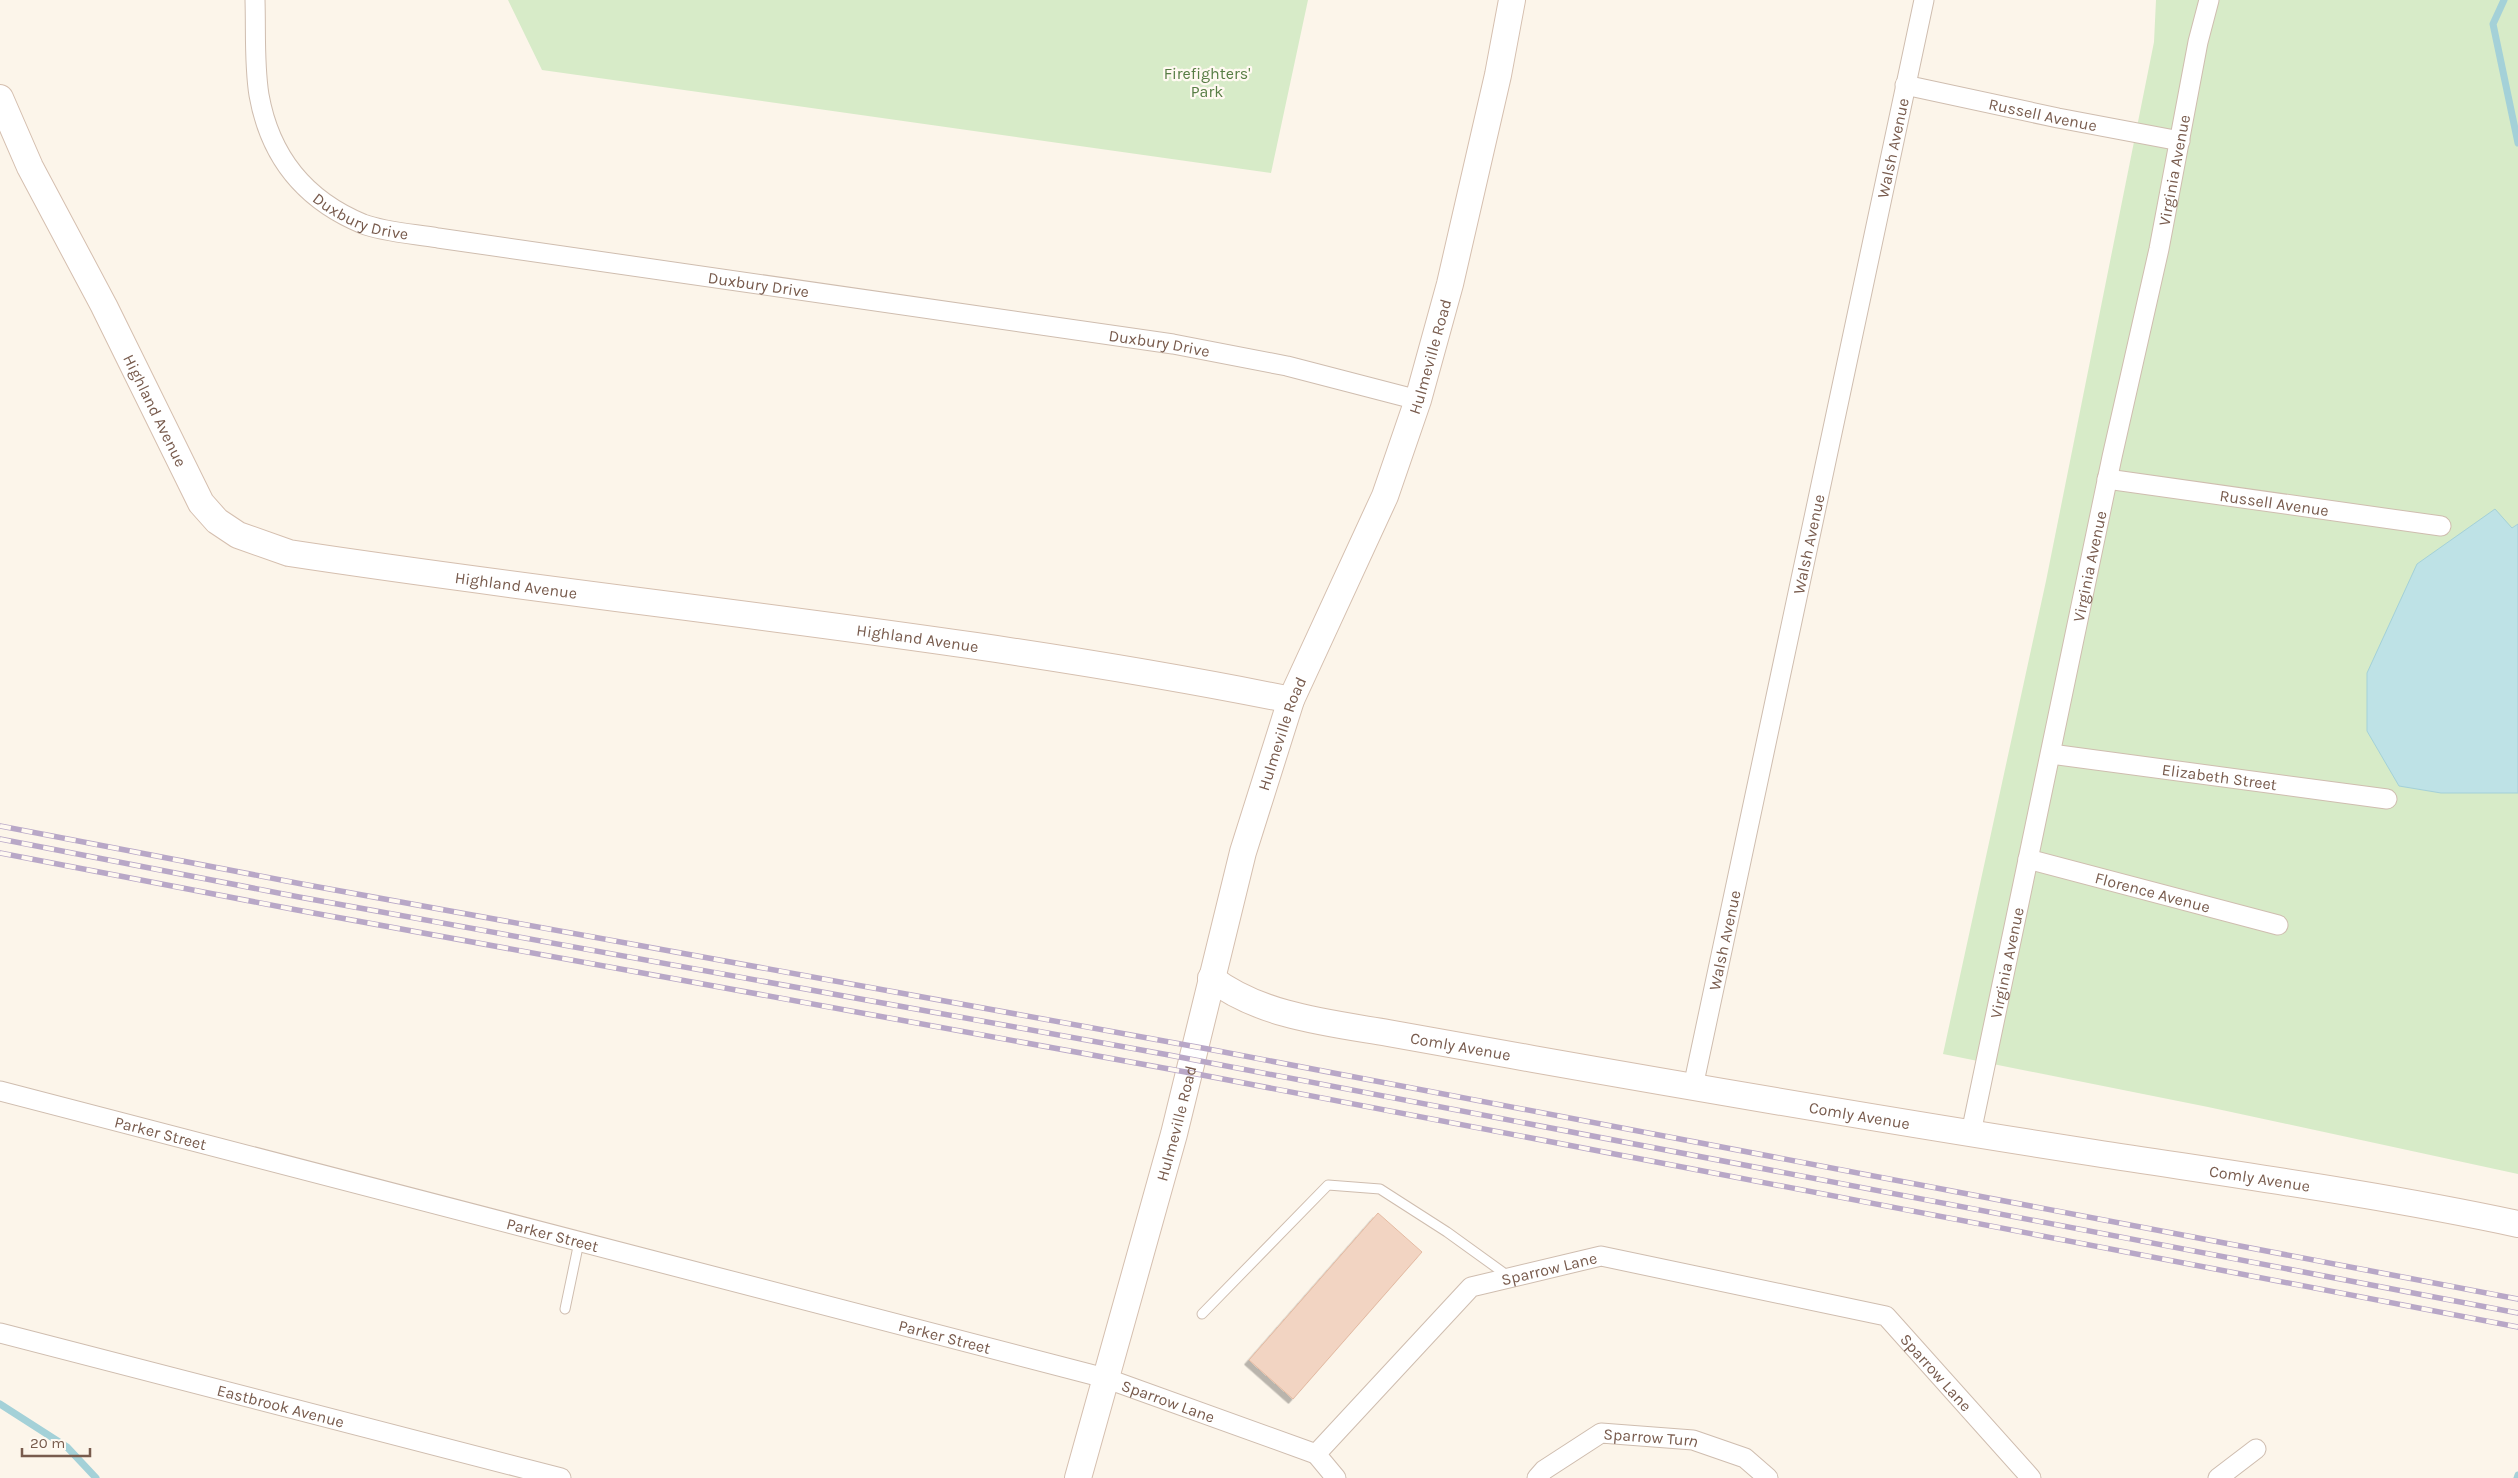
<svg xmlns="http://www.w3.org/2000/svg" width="2518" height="1478" font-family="Karla,sans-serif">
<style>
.green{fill:#d7ebc8}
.water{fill:#bee2e6;stroke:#a4d1d8}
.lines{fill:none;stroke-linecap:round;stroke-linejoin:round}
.stream{stroke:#a4d1d8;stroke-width:7}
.building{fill:#f2d4c2;stroke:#e4baa2;filter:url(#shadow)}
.lane-casing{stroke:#cfbdaf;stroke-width:11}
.street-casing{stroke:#cfbdaf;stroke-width:21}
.secondary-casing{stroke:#d5bfaf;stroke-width:28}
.lane{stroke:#fff;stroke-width:9}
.street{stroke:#fff;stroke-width:19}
.secondary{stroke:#fff;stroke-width:26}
.rail-casing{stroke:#b8a7c7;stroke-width:5.5}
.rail{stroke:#fff9f1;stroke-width:4;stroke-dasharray:11;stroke-linecap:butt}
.labels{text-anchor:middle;stroke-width:4.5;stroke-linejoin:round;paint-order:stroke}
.park-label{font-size:16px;fill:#577d44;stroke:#fff9f1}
.street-label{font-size:16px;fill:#785b4d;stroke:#fff9f1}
</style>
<defs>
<filter id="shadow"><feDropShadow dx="-4.5" dy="4.5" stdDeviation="0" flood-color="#0004"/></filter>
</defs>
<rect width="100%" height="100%" fill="#fcf5ea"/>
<path class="green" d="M508 0H1308L1271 173 542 70Z
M2156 0H2518V1174L2208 1107 1943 1054 2046 581 2154 42Z"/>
<path class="water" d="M2495 509 2512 528 2518 524V793H2441L2399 786 2367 731V673L2417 564Z"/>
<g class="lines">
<path class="stream" d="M2504 0 2493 24 2518 143
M0 1404 67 1447 96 1478
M2517 1478 2518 1475"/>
</g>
<path class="building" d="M1378 1213 1422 1252 1293 1399 1249 1360Z"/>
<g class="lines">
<defs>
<path id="lane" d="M565 1309 579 1242
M1202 1314 1328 1185 1380 1189 1447 1232 1508 1276"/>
<g id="street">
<path id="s1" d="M255 0C256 31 254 64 259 95 270 157 305 200 363 224 384 232 415 234 438 238L1173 344 1287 366 1418 400"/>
<path id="s2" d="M1905 85 2058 118 2180 141"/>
<path id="s3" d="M2107 479 2441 526"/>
<path id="s4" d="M2051 754 2387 799"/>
<path id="s5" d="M2028 859 2278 925"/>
<path id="s6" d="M1693 1087 1924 0"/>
<path id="s7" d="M0 1091 1105 1378 1316 1454 1471 1287 1601 1256 1886 1316 2031 1478"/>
<path id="s8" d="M1971 1133 2112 457 2159 249 2198 42 2209 0"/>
<path id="s9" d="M0 1333 561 1478"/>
<path d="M1316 1454 1336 1478"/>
<path id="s10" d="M1537 1478 1544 1470 1601 1433 1693 1440 1745 1458 1768 1478"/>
<path d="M2218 1478 2256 1449"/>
</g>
<g id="secondary">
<path id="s11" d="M0 98 30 167 104 306 201 503 217 521 238 535 289 553C622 604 960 633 1291 700"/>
<path id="s12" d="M1211 978C1260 1016 1329 1023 1388 1033 1437 1042 1485 1050 1533 1059 1720 1092 1908 1124 2095 1153 2237 1175 2378 1194 2518 1224"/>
<path id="s13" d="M1078 1478 1174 1134 1243 852 1291 700 1385 496 1418 400 1450 284 1498 75 1512 0"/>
</g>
</defs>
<use href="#lane" class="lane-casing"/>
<use href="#street" class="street-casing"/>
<use href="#secondary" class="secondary-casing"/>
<use href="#lane" class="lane"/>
<use href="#street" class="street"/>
<use href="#secondary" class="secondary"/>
<defs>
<path id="rail" d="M0 826 302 884 1208 1049 2518 1299
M0 839 299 897 1169 1055 2518 1313
M0 853 297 910 1202 1075 2518 1327"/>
</defs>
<use href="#rail" class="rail-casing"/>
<use href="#rail" class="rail"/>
</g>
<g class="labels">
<g class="park-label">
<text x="1207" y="79">Firefighters'<tspan x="1207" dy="18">Park</tspan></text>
</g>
<g class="street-label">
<text dy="6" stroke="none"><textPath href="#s2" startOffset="141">Russell Avenue</textPath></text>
<text dy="6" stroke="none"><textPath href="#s6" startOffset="960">Walsh Avenue</textPath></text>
<text dy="6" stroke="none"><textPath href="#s8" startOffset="984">Virginia Avenue</textPath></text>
<text dy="6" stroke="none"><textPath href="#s1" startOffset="264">Duxbury Drive</textPath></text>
<text dy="6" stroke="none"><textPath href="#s1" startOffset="669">Duxbury Drive</textPath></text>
<text dy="6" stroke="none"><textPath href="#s1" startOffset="1074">Duxbury Drive</textPath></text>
<text dy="6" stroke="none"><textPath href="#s13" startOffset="1178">Hulmeville Road</textPath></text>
<text dy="6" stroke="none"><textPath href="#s11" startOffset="349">Highland Avenue</textPath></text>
<text dy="6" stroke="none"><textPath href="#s3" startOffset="169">Russell Avenue</textPath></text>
<text dy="6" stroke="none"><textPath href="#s6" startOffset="555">Walsh Avenue</textPath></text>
<text dy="6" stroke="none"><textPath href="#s8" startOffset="579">Virginia Avenue</textPath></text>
<text dy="6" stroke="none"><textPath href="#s11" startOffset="785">Highland Avenue</textPath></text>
<text dy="6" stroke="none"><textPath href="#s11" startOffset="1190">Highland Avenue</textPath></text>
<text dy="6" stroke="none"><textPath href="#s13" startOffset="772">Hulmeville Road</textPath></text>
<text dy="6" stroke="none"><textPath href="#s4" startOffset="170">Elizabeth Street</textPath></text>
<text dy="6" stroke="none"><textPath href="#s5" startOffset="129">Florence Avenue</textPath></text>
<text dy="6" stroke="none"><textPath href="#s6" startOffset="150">Walsh Avenue</textPath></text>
<text dy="6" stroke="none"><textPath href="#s8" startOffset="174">Virginia Avenue</textPath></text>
<text dy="6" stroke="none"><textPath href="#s12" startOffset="261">Comly Avenue</textPath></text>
<text dy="6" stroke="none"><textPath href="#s12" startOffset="666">Comly Avenue</textPath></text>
<text dy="6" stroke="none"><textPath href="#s13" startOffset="368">Hulmeville Road</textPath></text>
<text dy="6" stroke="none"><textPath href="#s7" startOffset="166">Parker Street</textPath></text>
<text dy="6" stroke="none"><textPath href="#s12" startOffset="1071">Comly Avenue</textPath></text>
<text dy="6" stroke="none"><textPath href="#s7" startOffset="571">Parker Street</textPath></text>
<text dy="6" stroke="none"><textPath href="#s7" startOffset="1674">Sparrow Lane</textPath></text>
<text dy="6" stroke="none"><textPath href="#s7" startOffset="976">Parker Street</textPath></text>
<text dy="6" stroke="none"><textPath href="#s7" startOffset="2094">Sparrow Lane</textPath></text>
<text dy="6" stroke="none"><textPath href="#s7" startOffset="1209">Sparrow Lane</textPath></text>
<text dy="6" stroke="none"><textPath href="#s9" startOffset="290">Eastbrook Avenue</textPath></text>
<text dy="6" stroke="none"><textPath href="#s10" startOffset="129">Sparrow Turn</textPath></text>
</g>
</g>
<path d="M22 1448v8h68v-8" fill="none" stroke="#785b4d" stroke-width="2.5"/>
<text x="30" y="1448" font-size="15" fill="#785b4d" stroke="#fff9f1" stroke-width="4" paint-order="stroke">20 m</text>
</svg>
